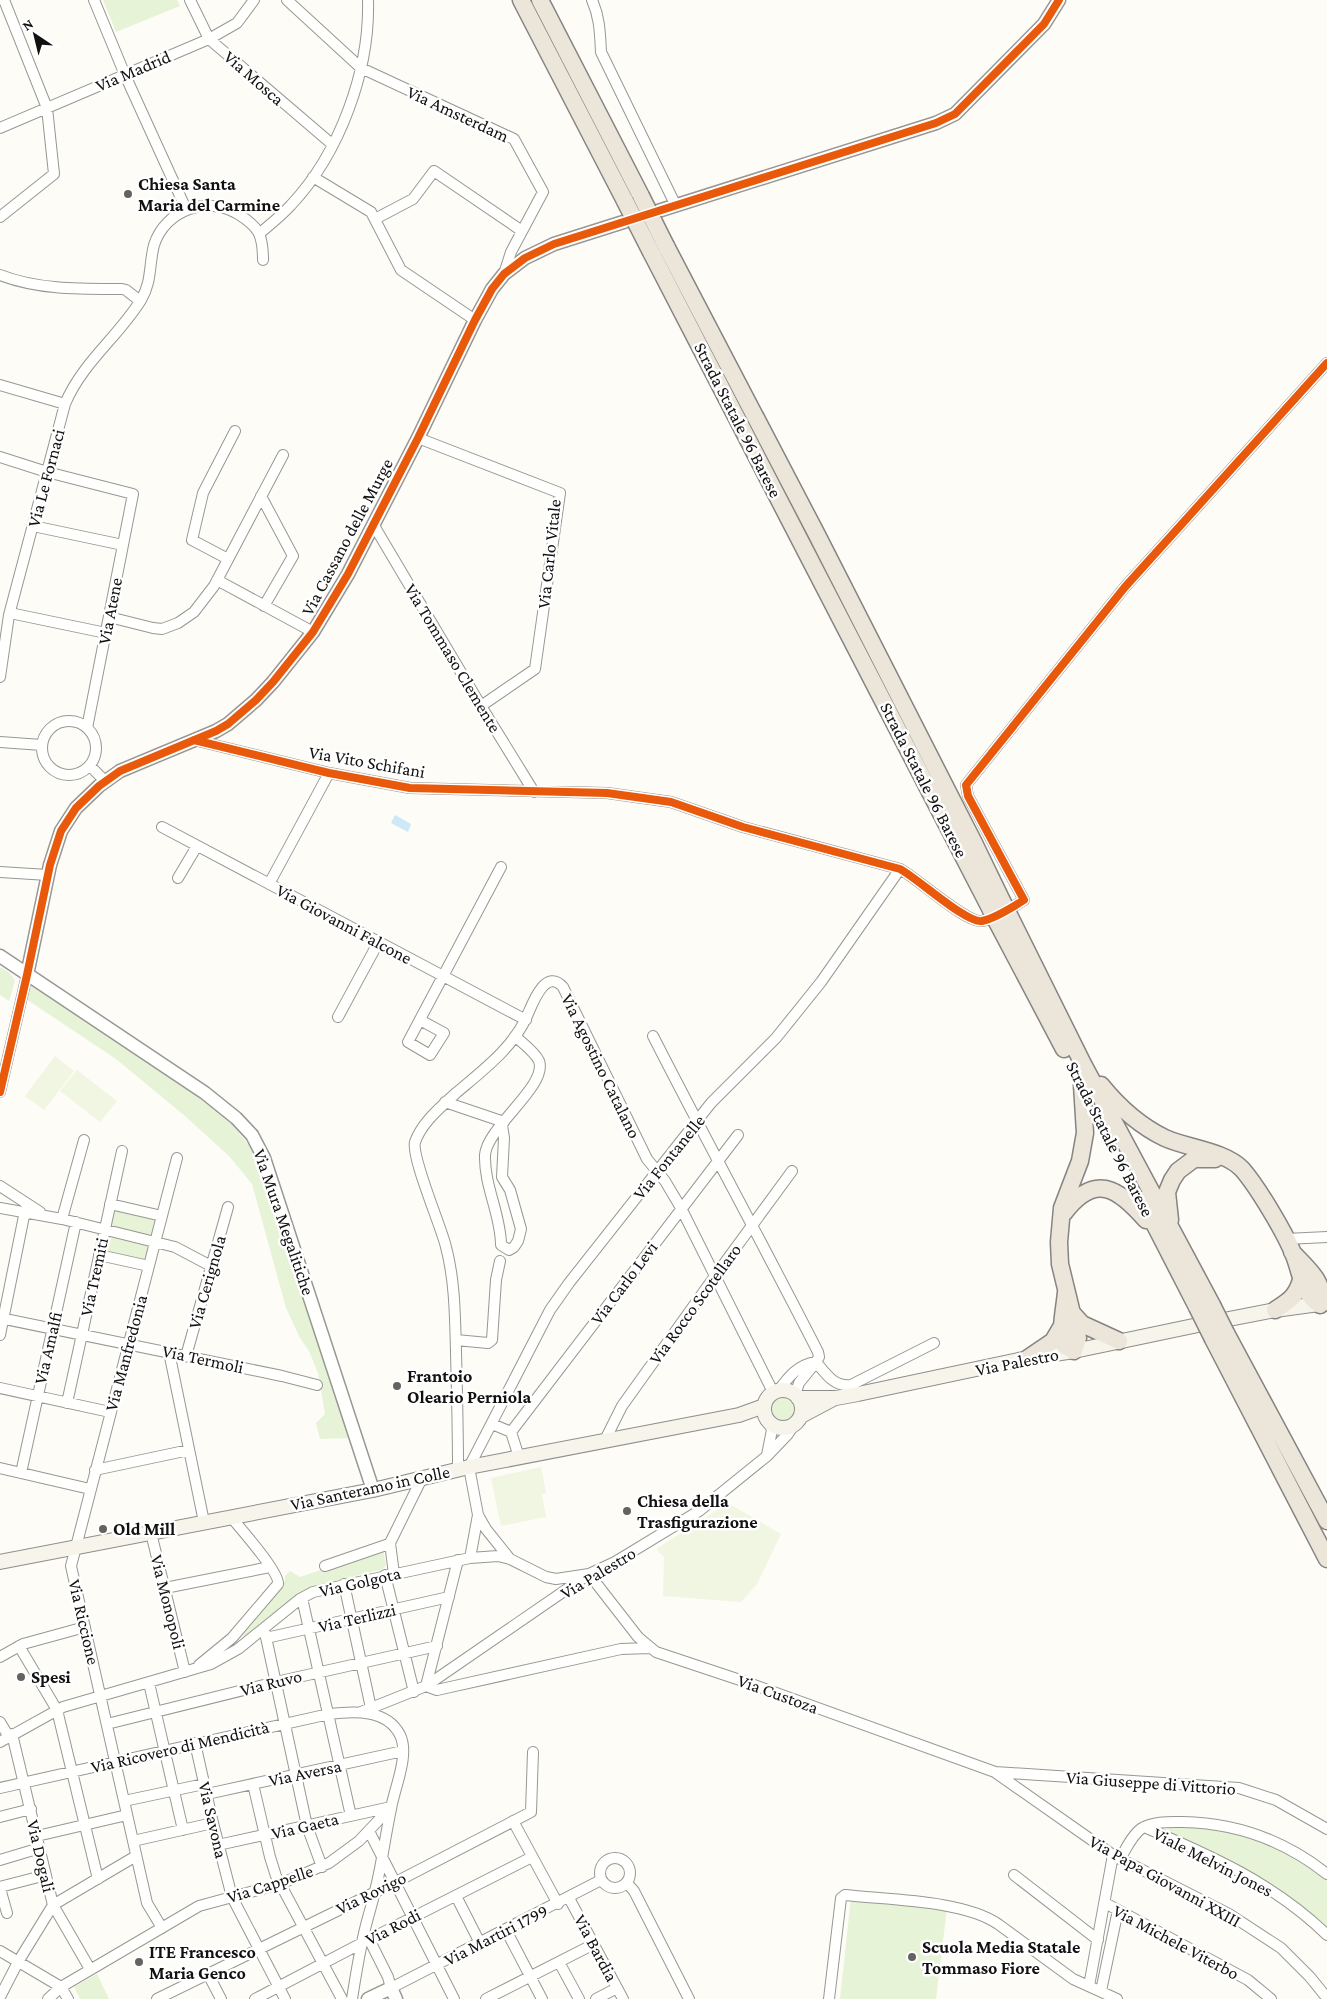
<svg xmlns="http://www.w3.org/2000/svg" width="1327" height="1999" font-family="'Crimson Pro',serif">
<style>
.green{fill:#e7f3d7}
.pitch{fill:#f0f6e1}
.water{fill:#cde8f7}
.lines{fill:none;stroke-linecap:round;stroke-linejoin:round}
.minor-casing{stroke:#979795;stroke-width:12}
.tertiary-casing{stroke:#979795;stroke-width:15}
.secondary-casing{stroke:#8e8d8b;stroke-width:16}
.trunk-casing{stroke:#858482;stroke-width:19}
.minor{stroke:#fffffe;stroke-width:10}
.tertiary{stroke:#fffffe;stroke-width:12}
.secondary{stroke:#f6f4eb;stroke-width:14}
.trunk{stroke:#ece5da;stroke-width:16}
.trunk-bridge-casing{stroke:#858482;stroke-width:19;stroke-linecap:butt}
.trunk-bridge{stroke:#ece5da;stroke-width:16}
.cycleway-casing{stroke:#fff;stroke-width:11}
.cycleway{stroke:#e8590c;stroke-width:8}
.poi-dot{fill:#646362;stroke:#fff;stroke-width:2}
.labels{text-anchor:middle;stroke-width:5;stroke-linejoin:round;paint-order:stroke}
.street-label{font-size:18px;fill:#111;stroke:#fff}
.poi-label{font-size:18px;font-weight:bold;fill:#111;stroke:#fff;text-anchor:start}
</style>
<rect width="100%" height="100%" fill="#fdfcf7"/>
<path class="green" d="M103 0H177L180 6 116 32Z
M0 967 10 973 15 981 9 1001 0 995Z
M32 986H37L192 1091C218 1110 239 1129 256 1156 269 1179 280 1223 288 1250 308 1313 329 1376 351 1438L320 1439 316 1423 325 1414 318 1373 309 1351 300 1338 286 1308 252 1184 229 1156 185 1116 116 1059 26 999 29 988Z
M113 1210 157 1220 153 1236 109 1226Z
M107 1236 149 1245 146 1260 104 1250Z
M770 1409a13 13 0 1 1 26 0a13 13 0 1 1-26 0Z
M383 1549 386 1565 383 1569 312 1587 245 1638 241 1632 281 1587 285 1580V1576L290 1571 300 1577Z
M1170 1827C1185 1828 1201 1827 1216 1829 1254 1834 1297 1858 1327 1881V1929C1282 1883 1224 1856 1166 1830Z
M851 1897 947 1908 936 1999H840Z
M97 1974 109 1999H80L74 1987Z"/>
<path class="pitch" d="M55 1056 74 1071 44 1110 25 1096Z
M77 1070 117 1101 100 1122 60 1091Z
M541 1467 546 1493 542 1494 546 1517 501 1526 491 1478Z
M726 1502 781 1534 757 1584 741 1602 663 1596 664 1557 656 1549 714 1512Z"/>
<path class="water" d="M395 815 411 824 408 832 391 823Z"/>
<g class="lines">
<defs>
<path id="minor" d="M94 0 125 75 186 209
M190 0 209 39 333 145
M287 0 361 68 514 139 543 192 511 252 504 274
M592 0C600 18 600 34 601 52L676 206
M0 128 209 39 237 23 254 0
M313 177 371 212 401 270 475 320
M0 217 54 174 47 108 4 0
M375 219 413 199 434 171 522 231
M260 233C271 224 282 215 291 205 340 153 370 70 368 0
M0 275C39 290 81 289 122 289L126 290 140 301
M0 385 65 404
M418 438 560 493 535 669 481 706
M0 457 47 472 133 494 87 728
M261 496 293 556 264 606
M373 524 481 706 534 792
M33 526 123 545
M228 559 192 540 203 493 235 431
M217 580 313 632
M10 613 106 633
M109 617 153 628 162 629 178 623 194 612 214 586 283 455
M0 677 9 615 65 404C82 363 118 337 141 300 152 282 149 264 154 245 165 210 207 195 238 214 259 227 263 235 263 260
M42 748a27 27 0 1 1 54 0a27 27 0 1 1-54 0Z
M194 740 329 773 410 788 607 793 671 802 743 827 900 869C917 878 967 924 982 921 994 919 1013 907 1024 900L968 796 966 785 1125 587 1327 363
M0 742 42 745
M90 766 105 781
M162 827 526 1020
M0 872 48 875
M178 878 197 846
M269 884 329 773
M338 1017 378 943
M420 1020 444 1033 430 1055 408 1042C439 984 470 925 501 867
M653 1036C707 1142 764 1246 818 1352L819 1357 816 1362C826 1374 834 1387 851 1385L934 1343
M0 1092 27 975
M445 1102 504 1122
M502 1125 504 1138 502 1177 510 1190 521 1229 518 1241 514 1247 509 1250 501 1245C501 1215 484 1186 485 1155 487 1127 548 1086 539 1061 535 1052 522 1043 515 1036
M0 1186 40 1212
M110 1204 162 1216
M0 1208 62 1219 175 1247 211 1266
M62 1219 84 1140
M1286 1239 1327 1237
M99 1255 149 1266
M0 1318 282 1376 317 1385
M0 1335 25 1211
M456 1340 488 1343 492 1340 496 1280 500 1261
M169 1352 204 1522
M186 1356 228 1207
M0 1388 110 1412
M779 1390C789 1376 798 1365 816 1362L799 1383 795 1395
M67 1403 122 1151
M492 1424 511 1432 519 1457
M511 1432 738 1135
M605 1440 622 1406 715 1276 792 1171
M767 1455 772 1430 769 1423
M0 1468 90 1489
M458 1469C458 1430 457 1391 456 1352 455 1317 455 1281 446 1247 441 1226 411 1157 415 1142 422 1122 441 1107 456 1093 482 1071 513 1048 527 1016 532 1005 545 967 563 987L647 1159 665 1181 681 1208 773 1392
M95 1470 189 1450
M21 1473 76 1222
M151 1533 185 1672
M470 1558 478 1515
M510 1559 486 1529 478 1515 469 1467 550 1310 569 1283 711 1103 776 1038 821 982 900 869
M325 1566 389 1544
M394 1574 390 1543 422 1478
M589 1574 638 1637 656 1652 743 1681 995 1772 1239 1788 1276 1800 1327 1829
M385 1575 414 1692
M344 1584 371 1708
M165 1588 270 1567
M302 1598 351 1816
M264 1628 307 1826 322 1867
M266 1638 449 1597
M19 1646 57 1710 98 1879
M0 1657 23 1644 85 1627
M199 1665 232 1638 278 1584C280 1573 240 1528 231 1517
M149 1683 183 1830
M426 1686 437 1690 621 1649 650 1648
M426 1686 458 1560
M361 1712 426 1686 589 1574 615 1562 699 1511 767 1456 788 1434 794 1425
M0 1722 9 1737
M107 1724 276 1682 437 1646
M12 1734 53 1905 90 1969
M0 1742 63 1707 211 1664 238 1649 300 1599 313 1592 470 1558 498 1556 510 1559 546 1577 556 1579 589 1574
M195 1743 213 1823 232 1897 285 1999
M996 1773 1113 1855 1229 1914 1281 1948 1310 1977 1327 1998
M253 1784 270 1857 276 1876 342 1999
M0 1788 329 1714C354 1711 387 1709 400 1735 410 1755 394 1789 391 1809 385 1837 382 1864 375 1891 371 1909 365 1925 362 1943 358 1961 355 1980 352 1999
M207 1794 403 1751
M124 1801 204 1784
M0 1817 31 1809
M513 1821 558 1904
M1144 1827C1210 1855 1275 1884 1327 1935
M369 1831 454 1999
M37 1836 127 1815
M133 1841 213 1823
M218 1845 391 1807
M600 1873a15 15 0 1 1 30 0a15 15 0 1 1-30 0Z
M1120 1859C1126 1849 1132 1835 1142 1828 1154 1821 1170 1822 1183 1822 1237 1823 1284 1840 1327 1874
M0 1860 40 1848
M1014 1875 1098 1940
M627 1883 634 1891 689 1999
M0 1887 46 1875
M0 1888 7 1913
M456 1896 480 1943
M569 1898 623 1999
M1105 1903 1248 1980 1271 1999
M162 1928 147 1903 71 1566 177 1158
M506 1930 542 1999
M369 1939 388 1977 391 1988 601 1880
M0 1951 61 1987 68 1999
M559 1962 579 1999
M208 1974 221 1999
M1089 1986 1113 1855
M1101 1991 1118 1910
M0 1997 18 1962 53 1905 136 1856
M48 1999 61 1987 199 1906 280 1884 329 1863 359 1841 391 1807
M157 1999 394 1883 531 1812 533 1752
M255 1999 362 1943 532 1857
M486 1999 594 1944
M596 1999 617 1988
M829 1999 841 1898 845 1895C888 1900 963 1900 998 1924L1073 1979 1117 1999"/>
<path id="tertiary" d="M0 956 205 1093 236 1118 252 1135 264 1158 373 1490
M27 975 50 865 61 831 76 808 99 786 120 771 216 731 228 724 256 700 273 682 313 632 348 574 418 438 475 320 492 289 504 274 525 258 554 244 936 123 955 114 1044 24 1059 0
M368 1999 391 1988 396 1999"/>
<path id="secondary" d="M764 1409a19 19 0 1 1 38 0a19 19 0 1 1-38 0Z
M798 1398H836L858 1394 1028 1358 1074 1351 1198 1325 1275 1310 1326 1303
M801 1416 833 1399
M0 1562 373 1490 469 1467 739 1415 764 1406"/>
<path id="trunk" d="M521 0 625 201
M540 0 641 196
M666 246 815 531 974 843 1003 903
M651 252 991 910
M1008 913 1083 1064 1212 1305
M996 920 1064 1049
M1101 1085C1118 1106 1140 1126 1165 1138 1187 1148 1225 1151 1242 1169 1257 1186 1284 1231 1293 1253 1302 1274 1300 1291 1320 1305 1327 1283 1306 1267 1292 1252
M1142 1200 1197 1307
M1064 1213C1095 1172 1118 1188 1146 1220
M1170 1220 1167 1192 1172 1180 1178 1171 1194 1159H1215
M1066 1292C1065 1307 1058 1335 1065 1346L1074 1351 1078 1338 1060 1264 1059 1242 1062 1208 1080 1161 1085 1133 1082 1085
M1275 1310C1289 1301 1296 1297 1301 1280
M1072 1313 1082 1324 1119 1341
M1226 1333 1327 1521
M1213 1339 1327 1559
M1028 1358 1053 1341 1063 1324"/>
</defs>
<use href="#minor" class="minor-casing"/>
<use href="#tertiary" class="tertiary-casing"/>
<use href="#secondary" class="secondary-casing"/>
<use href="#trunk" class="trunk-casing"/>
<use href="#minor" class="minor"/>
<use href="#tertiary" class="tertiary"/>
<use href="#secondary" class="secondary"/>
<use href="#trunk" class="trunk"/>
<defs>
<path id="trunk-bridge" d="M641 196 666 246
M625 201 651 252
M1003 903 1008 913
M991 910 996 920
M1212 1305 1226 1333
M1197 1307 1213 1339"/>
</defs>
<use href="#trunk-bridge" class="trunk-bridge-casing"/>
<use href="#trunk-bridge" class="trunk-bridge"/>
<defs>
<path id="cycleway" d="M194 740 329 773 410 788 607 793 671 802 743 827 900 869C917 878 967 924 982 921 994 919 1013 907 1024 900L968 796 966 785 1125 587 1327 363
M0 1092 27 975 50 865 61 831 76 808 99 786 120 771 216 731 228 724 256 700 273 682 313 632 348 574 418 438 475 320 492 289 504 274 525 258 554 244 936 123 955 114 1044 24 1059 0"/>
</defs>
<use href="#cycleway" class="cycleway-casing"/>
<use href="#cycleway" class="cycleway"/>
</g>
<g class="poi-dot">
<circle cx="128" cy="194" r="5"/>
<circle cx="397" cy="1386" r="5"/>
<circle cx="627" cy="1511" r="5"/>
<circle cx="103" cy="1529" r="5"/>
<circle cx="21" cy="1677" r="5"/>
<circle cx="912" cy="1957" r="5"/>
<circle cx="139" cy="1962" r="5"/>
</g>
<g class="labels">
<g class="street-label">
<text transform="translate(133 71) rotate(-23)" y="6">Via Madrid</text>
<text transform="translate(254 78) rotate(41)" y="6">Via Mosca</text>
<text transform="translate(458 114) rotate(25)" y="6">Via Amsterdam</text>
<text transform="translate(738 420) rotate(63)" y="6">Strada Statale 96 Barese</text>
<text transform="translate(46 478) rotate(-75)" y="6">Via Le Fornaci</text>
<text transform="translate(347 537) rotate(-62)" y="6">Via Cassano delle Murge</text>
<text transform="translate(549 554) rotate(-84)" y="6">Via Carlo Vitale</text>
<text transform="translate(110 611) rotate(-79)" y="6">Via Atene</text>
<text transform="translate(453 658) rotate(59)" y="6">Via Tommaso Clemente</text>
<text transform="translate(367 762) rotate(10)" y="6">Via Vito Schifani</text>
<text transform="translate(924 780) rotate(63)" y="6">Strada Statale 96 Barese</text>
<text transform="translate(344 924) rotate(28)" y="6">Via Giovanni Falcone</text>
<text transform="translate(601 1066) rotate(64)" y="6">Via Agostino Catalano</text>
<text transform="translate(1110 1139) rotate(63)" y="6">Strada Statale 96 Barese</text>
<text transform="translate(669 1157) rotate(-51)" y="6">Via Fontanelle</text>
<text transform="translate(284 1222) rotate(71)" y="6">Via Mura Megalitiche</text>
<text transform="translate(94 1277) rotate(-78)" y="6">Via Tremiti</text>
<text transform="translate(207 1282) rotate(-74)" y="6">Via Cerignola</text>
<text transform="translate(624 1283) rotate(-53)" y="6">Via Carlo Levi</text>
<text transform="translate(695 1304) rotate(-54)" y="6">Via Rocco Scotellaro</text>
<text transform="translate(48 1348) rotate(-77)" y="6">Via Amalfi</text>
<text transform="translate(126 1353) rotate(-75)" y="6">Via Manfredonia</text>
<text transform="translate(203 1359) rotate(12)" y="6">Via Termoli</text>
<text transform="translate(1017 1362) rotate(-11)" y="6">Via Palestro</text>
<text transform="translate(370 1488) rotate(-12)" y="6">Via Santeramo in Colle</text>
<text transform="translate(598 1573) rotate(-31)" y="6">Via Palestro</text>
<text transform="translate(360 1582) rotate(-13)" y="6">Via Golgota</text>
<text transform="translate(168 1602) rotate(76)" y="6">Via Monopoli</text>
<text transform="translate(357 1618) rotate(-13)" y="6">Via Terlizzi</text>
<text transform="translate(84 1622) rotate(77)" y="6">Via Riccione</text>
<text transform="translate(271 1683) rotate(-14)" y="6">Via Ruvo</text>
<text transform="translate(778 1694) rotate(20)" y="6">Via Custoza</text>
<text transform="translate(180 1747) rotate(-13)" y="6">Via Ricovero di Mendicità</text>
<text transform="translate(305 1773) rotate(-12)" y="6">Via Aversa</text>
<text transform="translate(1151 1783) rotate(4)" y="6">Via Giuseppe di Vittorio</text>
<text transform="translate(213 1820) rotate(77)" y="6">Via Savona</text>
<text transform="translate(305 1826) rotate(-13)" y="6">Via Gaeta</text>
<text transform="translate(41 1856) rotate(77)" y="6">Via Dogali</text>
<text transform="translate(1213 1862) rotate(27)" y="6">Viale Melvin Jones</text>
<text transform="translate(1165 1881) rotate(29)" y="6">Via Papa Giovanni XXIII</text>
<text transform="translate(270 1884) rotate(-18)" y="6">Via Cappelle</text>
<text transform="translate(371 1893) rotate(-26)" y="6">Via Rovigo</text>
<text transform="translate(393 1927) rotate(-27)" y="6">Via Rodi</text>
<text transform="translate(496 1935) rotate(-27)" y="6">Via Martiri 1799</text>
<text transform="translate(1176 1942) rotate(28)" y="6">Via Michele Viterbo</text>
<text transform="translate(596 1948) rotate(62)" y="6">Via Bardia</text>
</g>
<g class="poi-label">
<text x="138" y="190">Chiesa Santa<tspan x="138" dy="21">Maria del Carmine</tspan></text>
<text x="407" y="1382">Frantoio<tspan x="407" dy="21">Oleario Perniola</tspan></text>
<text x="637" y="1507">Chiesa della<tspan x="637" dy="21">Trasfigurazione</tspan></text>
<text x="113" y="1535">Old Mill</text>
<text x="31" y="1683">Spesi</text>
<text x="922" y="1953">Scuola Media Statale<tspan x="922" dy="21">Tommaso Fiore</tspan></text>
<text x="149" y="1958">ITE Francesco<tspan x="149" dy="21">Maria Genco</tspan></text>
</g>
</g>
<g transform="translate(35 35) rotate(325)" stroke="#ffffff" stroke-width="4" paint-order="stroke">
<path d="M0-4L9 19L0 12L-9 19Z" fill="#111111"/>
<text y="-8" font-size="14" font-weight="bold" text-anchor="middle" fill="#111111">N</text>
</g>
</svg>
